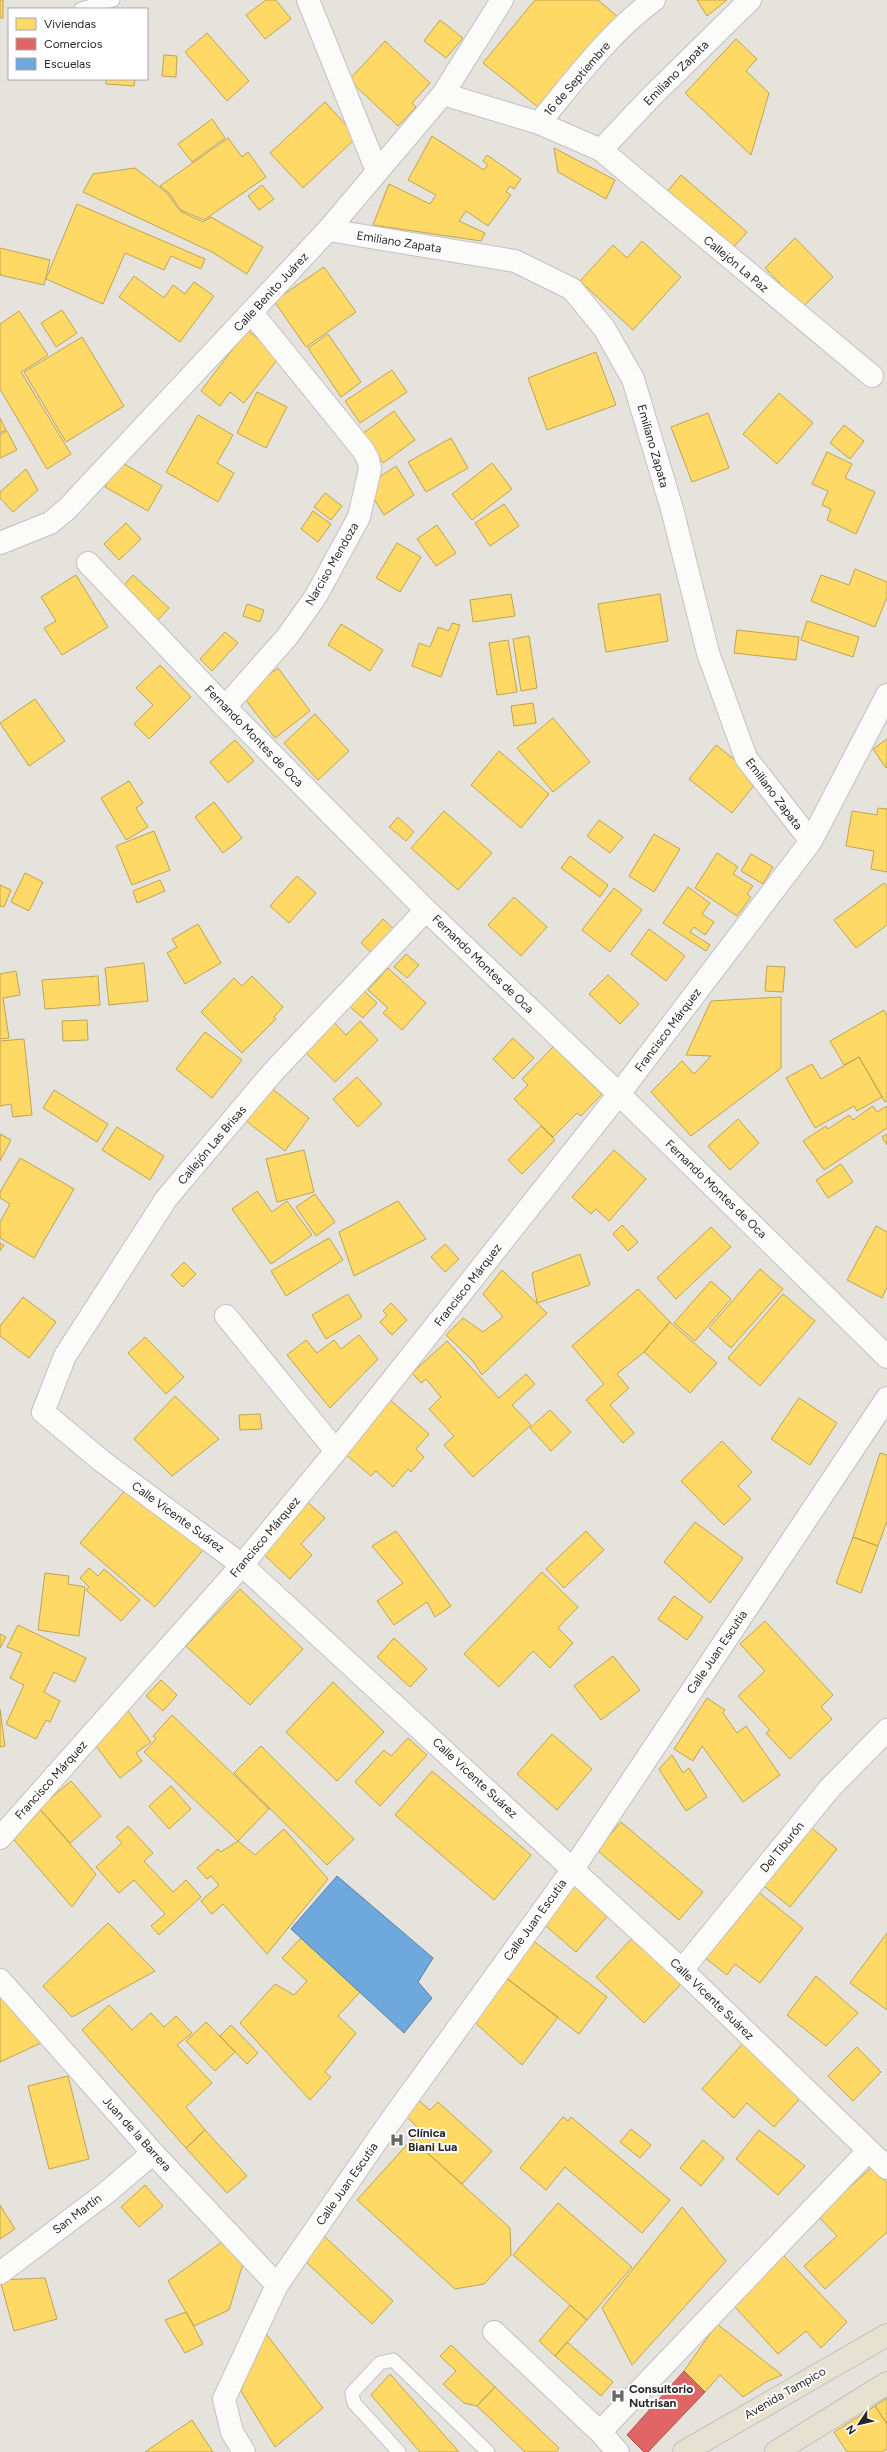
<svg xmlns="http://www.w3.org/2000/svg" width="887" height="2452" font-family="Figtree,sans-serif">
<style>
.homes{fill:#ffd966;stroke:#bea453}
.shops{fill:#e06666;stroke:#a85353}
.schools{fill:#6fa8dc;stroke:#5981a6}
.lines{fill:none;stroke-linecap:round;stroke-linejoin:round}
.service-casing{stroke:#c3c1c2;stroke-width:15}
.minor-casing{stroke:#c3c1c2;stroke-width:24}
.primary-casing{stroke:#c3c1bf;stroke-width:24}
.service{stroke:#fbfbfa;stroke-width:13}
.minor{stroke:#fbfbfa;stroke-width:22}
.primary{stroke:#e6e1d0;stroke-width:22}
.labels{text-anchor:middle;stroke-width:4;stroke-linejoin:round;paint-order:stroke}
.street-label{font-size:12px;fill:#272727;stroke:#fff}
.poi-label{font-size:12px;font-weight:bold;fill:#272727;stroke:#fff;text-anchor:start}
</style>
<rect width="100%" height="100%" fill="#e6e2dc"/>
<path class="homes" d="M0 0H3V18H0Z
M266 0H276L291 19 265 39 246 15Z
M535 0H598L619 18 538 107 483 63Z
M697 0H727L707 16Z
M440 20 463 38 446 58 424 41Z
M207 33 249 81 227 101 185 52Z
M736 39 757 59 746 71 769 93 751 155 685 93Z
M385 41 430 83 412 103 416 107 398 126 349 80Z
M164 55 177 56 176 77 162 76Z
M106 79H135L134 86 106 84Z
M325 102 357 137 303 188 270 153Z
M212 119 225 138 192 162 178 144Z
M432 136 484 170 488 165 483 161 487 155 521 179 514 189 510 186 506 192 511 195 488 226 466 211 459 221 485 233 481 241 373 225 389 184 430 204 436 195 408 180Z
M228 138 242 157 248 152 266 177 204 220 181 210 168 192 160 186Z
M554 148 615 180 606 199 558 172Z
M135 168 167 193 180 211 203 222 211 217 263 247 247 274 212 252 83 192 93 174Z
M681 175 747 232 732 249 667 192Z
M262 185 274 199 259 210 248 196Z
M77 204 205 259 201 269 171 256 164 270 125 253 103 304 46 279Z
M795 238 833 277 803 307 765 268Z
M642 241 681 277 633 330 580 281 613 245 627 258Z
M0 248 50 260 44 285 0 275Z
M324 267 356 312 306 347 274 301Z
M134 276 164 298 173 285 185 294 194 282 214 296 180 342 119 297Z
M62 310 77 333 56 347 41 323Z
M19 311 48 355 21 372 71 454 47 469 0 389V324Z
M247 330 280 356 244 403 230 392 220 406 201 391Z
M328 334 361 382 341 397 308 348Z
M82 337 124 406 66 442 24 372Z
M596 352 616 405 547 430 528 378Z
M392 370 407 392 360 423 345 401Z
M257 392 287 407 266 448 237 433Z
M779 393 813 423 777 464 743 434Z
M394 411 415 440 383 463 362 434Z
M708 413 729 468 692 482 671 427Z
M198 415 233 435 217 463 234 473 218 502 166 472Z
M0 418 6 430 0 433Z
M844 425 864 441 850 459 830 443Z
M7 431 17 450 0 458V435Z
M451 438 468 468 426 492 408 462Z
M827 452 852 464 845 478 875 492 856 534 827 520 831 509 822 505 828 491 812 484Z
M119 461 162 486 148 511 105 487Z
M492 463 512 489 472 520 452 494Z
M396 466 414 495 384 515 366 486Z
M26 469 38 490 13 512 0 498V492Z
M325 493 342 506 331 520 314 507Z
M504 504 519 526 490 546 475 523Z
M313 511 331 524 318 542 301 529Z
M126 523 141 539 119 560 104 544Z
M437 525 456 553 436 566 417 539Z
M397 543 421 557 400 592 376 578Z
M855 569 887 582V597L875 627 811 601 821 575 849 585Z
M76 575 108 627 62 655 44 628 56 621 41 597Z
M133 575 169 608 154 624 119 591Z
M511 594 515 616 473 622 470 600Z
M660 594 668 641 606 652 598 604Z
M247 604 264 610 260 622 243 616Z
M807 621 859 637 853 657 801 640Z
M452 623 460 625 441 677 412 666 419 643 430 647 438 627 449 631Z
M341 624 383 650 370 671 328 645Z
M737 630 799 637 796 660 734 653Z
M225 632 238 643 212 671 200 659Z
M529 636 537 688 521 691 513 639Z
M508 640 517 692 497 695 489 643Z
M160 665 191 697 149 739 134 724 153 705 136 688Z
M278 668 310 711 275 738 242 695Z
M35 699 65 741 29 766 0 723Z
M533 703 536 723 514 726 511 706Z
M315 714 349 751 318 780 284 743Z
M553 718 590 762 553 792 517 748Z
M887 739V767L886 768 873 749Z
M235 740 254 761 228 783 210 762Z
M716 745 759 779 732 813 689 779Z
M499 751 549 794 521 828 471 785Z
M129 781 143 803 136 808 148 827 126 840 101 798Z
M214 802 242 838 223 853 195 817Z
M878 808 887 809V872L871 869 874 851 846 846 852 811 877 815Z
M444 811 492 853 458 890 411 848Z
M398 817 414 832 406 841 389 827Z
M599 820 623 837 610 853 587 836Z
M154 831 170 870 132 885 116 846Z
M654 834 680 849 654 892 629 876Z
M717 853 738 867 733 874 753 886 747 894 751 897 737 916 695 888Z
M751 854 773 867 763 884 741 871Z
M570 856 608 885 600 897 561 868Z
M25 873 43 882 29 911 11 902Z
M297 876 316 893 289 923 270 906Z
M160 880 165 891 137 903 133 891Z
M884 883 887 886V925L856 948 834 920Z
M0 885 11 890 4 907 0 906Z
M688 887 710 903 702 914 714 922 705 935 694 927 690 932 710 945 706 951 663 923Z
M614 888 642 910 610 952 582 930Z
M514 897 547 927 521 956 488 925Z
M383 919 398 933 376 957 361 943Z
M198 924 221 963 185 984 167 953 177 947 172 939Z
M649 929 685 956 666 981 631 954Z
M406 954 419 965 407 978 394 967Z
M144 963 148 1001 109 1005 105 968Z
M767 966 785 967 783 992 765 991Z
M388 968 426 1003 402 1030 383 1013 388 1008 368 990Z
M16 971 20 995 3 998 9 1038 0 1039V974Z
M608 975 639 1004 620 1024 589 994Z
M98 976 100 1005 45 1009 42 980Z
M252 976 283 1007 274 1017 276 1019 242 1053 201 1012 234 978 242 986Z
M360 987 377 1003 363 1018 343 1001Z
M781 997V1068L691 1136 651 1092 682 1061 694 1074 711 1056 686 1055 711 1001Z
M884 1010 887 1016V1101L885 1102 859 1057 844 1065 830 1041Z
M330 1018 346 1035 360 1021 378 1040 335 1082 300 1047Z
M87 1020 88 1040 63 1041 62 1021Z
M205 1032 242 1060 212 1098 176 1069Z
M513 1038 534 1058 513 1079 493 1059Z
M24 1039 32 1115 13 1117 11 1104 0 1106V1041Z
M553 1047 602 1094 581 1116 577 1113 553 1137 514 1099 528 1085 522 1079Z
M859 1057 882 1097 857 1111 854 1106 815 1128 786 1078 812 1064 821 1079Z
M357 1077 382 1104 358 1127 333 1099Z
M266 1084 309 1118 285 1151 241 1117Z
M54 1090 108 1124 97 1142 43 1108Z
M873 1106 877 1112 887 1106V1128L824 1170 803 1141 826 1126 828 1129 849 1115 853 1120Z
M738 1119 759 1143 730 1170 708 1146Z
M541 1126 555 1140 522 1174 508 1160Z
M117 1127 164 1156 150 1180 102 1150Z
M0 1134 11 1140 0 1161Z
M887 1134V1145L882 1137Z
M304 1150 314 1192 277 1202 266 1159Z
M614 1150 646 1179 609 1221 596 1209 591 1214 572 1197Z
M20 1158 74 1189 34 1258 0 1238V1222L10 1204 0 1198V1192Z
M841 1164 853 1182 828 1198 816 1180Z
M257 1191 272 1212 287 1201 312 1235 271 1264 232 1209Z
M315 1194 335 1222 316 1236 296 1207Z
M398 1201 426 1239 354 1276 339 1232Z
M622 1225 638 1242 628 1251 613 1234Z
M876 1226 887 1232V1287L882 1298 847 1280Z
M711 1227 731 1247 676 1299 657 1278Z
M329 1238 343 1260 286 1296 271 1271Z
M0 1243 4 1245 0 1251Z
M445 1244 459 1259 445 1272 431 1257Z
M580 1254 590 1285 537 1303 532 1273Z
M184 1262 196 1274 183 1287 171 1275Z
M760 1269 783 1289 731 1348 709 1328Z
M502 1270 547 1313 482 1375 472 1360 446 1335 463 1318 483 1332 503 1317 483 1294Z
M711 1281 731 1299 695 1341 674 1323Z
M638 1289 670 1322 644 1352 617 1374 629 1388 610 1405 634 1433 623 1443 586 1400 604 1384 572 1346Z
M348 1294 362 1317 326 1339 312 1315Z
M783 1294 815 1321 760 1386 728 1358Z
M23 1297 56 1322 29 1358 0 1336V1326Z
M391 1303 407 1320 392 1335 380 1322 387 1315 383 1311Z
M670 1322 717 1363 690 1393 644 1352Z
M359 1335 378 1359 330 1408 287 1355 306 1340 317 1353 334 1340 341 1349Z
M145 1337 184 1377 166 1394 128 1353Z
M447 1341 499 1398 526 1374 535 1384 512 1405 531 1425 473 1477 444 1445 454 1436 429 1409 441 1397 426 1379 421 1383 412 1373Z
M175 1396 219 1439 172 1476 134 1439Z
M799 1398 837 1423 810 1465 771 1439Z
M389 1399 429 1434 416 1449 424 1457 411 1472 408 1469 393 1487 376 1471 371 1476 343 1452Z
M550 1410 571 1432 551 1451 530 1428Z
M260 1414 262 1429 240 1430 239 1415Z
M722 1441 752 1472 738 1486 751 1499 724 1525 681 1481Z
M880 1453 887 1455V1521L878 1546 853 1537Z
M129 1486 203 1550 155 1607 80 1543Z
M304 1499 325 1518 301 1544 312 1555 290 1579 258 1549Z
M695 1522 743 1558 710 1603 664 1562Z
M396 1531 451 1606 435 1617 427 1602 394 1625 377 1601 403 1583 372 1546Z
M586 1531 604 1550 564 1588 546 1569Z
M853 1537 878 1546 861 1593 836 1583Z
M89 1568 98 1576 104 1569 140 1600 121 1621 86 1590 89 1587 80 1578Z
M542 1572 578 1607 558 1628 573 1643 550 1668 533 1651 499 1687 464 1654Z
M45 1573 69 1576 68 1584 85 1587 79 1636 38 1630Z
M240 1589 303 1649 250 1705 186 1646Z
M674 1596 703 1617 687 1640 658 1619Z
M765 1621 833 1695 821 1707 832 1719 790 1759 766 1733 770 1730 738 1696 765 1671 740 1644Z
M18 1625 86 1658 75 1682 54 1672 44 1692 60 1701 50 1722 46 1720 36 1739 6 1724 24 1685 10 1678 22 1653 7 1647Z
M0 1634 6 1637 0 1648Z
M394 1638 427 1669 410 1687 377 1657Z
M613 1656 640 1690 601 1720 574 1686Z
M161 1680 177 1695 163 1711 146 1696Z
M333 1682 384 1732 337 1781 286 1732Z
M707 1698 725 1710 723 1713 737 1733 746 1726 780 1775 743 1802 702 1746 693 1761 674 1749Z
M0 1709 5 1746 0 1747Z
M128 1711 151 1742 136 1753 142 1761 120 1778 90 1738Z
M172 1715 269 1809 238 1841 144 1752 156 1739 153 1736Z
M552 1734 592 1769 557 1810 517 1774Z
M408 1738 427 1755 380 1806 355 1782 384 1750 391 1756Z
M261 1746 354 1839 327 1865 234 1773Z
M672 1755 683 1773 689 1768 707 1797 686 1811 659 1769Z
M432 1771 531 1855 494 1900 395 1815Z
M71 1781 101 1816 70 1843 39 1808Z
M171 1786 191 1809 169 1829 149 1806Z
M39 1808 96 1874 72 1907 9 1834Z
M621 1822 703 1892 679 1920 597 1850Z
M807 1824 837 1849 790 1907 759 1882Z
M128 1826 153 1853 144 1861 173 1892 186 1880 201 1897 159 1935 151 1926 165 1914 134 1880 119 1893 96 1867 122 1843 116 1837Z
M284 1829 328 1879 267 1954 223 1904 212 1914 201 1901 219 1885 211 1876 207 1879 197 1868 218 1849 221 1852 238 1841 255 1855Z
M574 1880 611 1912 576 1952 539 1920Z
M752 1887 803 1928 760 1983 735 1964 727 1975 700 1954Z
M108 1923 155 1971 72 2017 43 1986Z
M887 1933V2010L850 1983Z
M528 1937 607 1997 579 2034 501 1974Z
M301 1938 360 1992 338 2016 356 2033 325 2072 331 2077 310 2100 240 2023 275 1984 294 1995 307 1981 282 1958Z
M632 1938 681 1984 644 2023 596 1977Z
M501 1974 558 2017 522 2065 469 2017Z
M816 1976 858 2013 826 2046 787 2015Z
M0 1996 43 2042 0 2062Z
M109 2005 132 2030 151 2013 164 2027 176 2016 192 2033 177 2045 212 2083 186 2107 205 2130 186 2148 82 2030Z
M206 2022 235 2052 215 2071 186 2041Z
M231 2025 258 2053 247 2064 220 2036Z
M746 2040 805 2093 774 2127 747 2103 734 2118 702 2089Z
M857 2047 881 2072 853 2101 828 2076Z
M68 2076 89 2159 49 2169 28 2086Z
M418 2100 430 2110 438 2102 492 2151 462 2184 412 2139 420 2130 405 2115Z
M563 2117 568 2121 571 2117 670 2200 642 2233 565 2167 546 2190 520 2168Z
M631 2129 651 2145 640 2158 620 2142Z
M205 2130 247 2176 227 2193 186 2148Z
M759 2130 805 2166 778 2195 736 2159Z
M412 2139 510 2228 511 2255 484 2284 455 2289 357 2200Z
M703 2140 724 2158 701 2186 680 2168Z
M872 2167 887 2183V2232L825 2289 804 2266 837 2236 818 2216Z
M145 2185 163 2206 139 2227 121 2207Z
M558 2203 632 2267 587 2320 513 2255Z
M0 2205 15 2229 0 2239Z
M682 2207 726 2261 632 2365 602 2308Z
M321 2233 393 2301 372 2324 304 2260Z
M222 2242 244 2260 229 2310 194 2326 168 2281Z
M782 2254 847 2322 821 2348 806 2331 778 2354 734 2306Z
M45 2278 57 2319 14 2331 0 2280Z
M570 2305 587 2320 555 2356 539 2341Z
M186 2312 203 2344 185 2353 165 2320Z
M717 2324 782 2375 766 2382 743 2397 720 2375 705 2392 684 2371Z
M264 2331 323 2408 275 2447 241 2391Z
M567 2342 613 2382 601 2396 555 2356Z
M451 2345 495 2387 477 2406 464 2403 443 2384 456 2371 440 2356Z
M390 2374 459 2452H420L371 2395Z
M495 2387 559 2448 556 2452H525L477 2406Z
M887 2398V2424L875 2406Z
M875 2406 887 2424V2449L882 2452H847L834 2432Z
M192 2420 213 2452H145Z"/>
<path class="shops" d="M684 2371 705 2392 648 2452H644L627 2435Z"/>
<path class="schools" d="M337 1876 433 1958 418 1982 432 1998 404 2033 291 1929Z"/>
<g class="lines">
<defs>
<path id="service" d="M81 9 113 0
M399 2452 354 2403 352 2393 380 2363 393 2360 488 2452"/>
<path id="minor" d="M308 0 377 171
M443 94 539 123C574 81 609 33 654 0
M539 123 601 150 650 98 750 0
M601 150 872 376
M328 230 515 261 572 289 604 328 633 379 672 509 708 653 746 758 811 841
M0 543 50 523 67 509 328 230 443 94 502 0
M88 563 225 707 426 910 619 1094 887 1357
M225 707 287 637 316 596 359 517 370 469 368 459 363 450 252 313
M426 910 273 1072 166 1199 65 1356 43 1412 103 1462 242 1565 682 1970 887 2168
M226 1316 336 1451
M0 1838 242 1565 336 1451 619 1094 811 841 887 695
M682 1970 830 1788 887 1730
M0 1980 153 2153 277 2285
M0 2273 106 2193 153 2153
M494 2332 600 2432 618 2452
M600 2432 868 2151
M244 2452 232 2432 224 2399 277 2285 387 2126 573 1869 887 1398"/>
<path id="primary" d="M684 2452 887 2335
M776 2452 887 2383"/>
</defs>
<use href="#service" class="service-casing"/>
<use href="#minor" class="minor-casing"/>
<use href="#primary" class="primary-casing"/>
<use href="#service" class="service"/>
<use href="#minor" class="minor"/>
<use href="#primary" class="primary"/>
</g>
<defs>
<symbol id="hospital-bare" viewBox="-9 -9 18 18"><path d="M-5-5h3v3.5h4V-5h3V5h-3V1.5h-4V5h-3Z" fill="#6a6866" stroke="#fff" stroke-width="2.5" paint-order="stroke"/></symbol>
</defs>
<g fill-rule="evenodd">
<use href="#hospital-bare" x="387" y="2130" width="20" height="20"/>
<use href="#hospital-bare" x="608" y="2386" width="20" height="20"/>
</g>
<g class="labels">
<g class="street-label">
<text transform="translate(676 73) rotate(-45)" y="4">Emiliano Zapata</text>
<text transform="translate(577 79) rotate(-49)" y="4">16 de Septiembre</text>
<text transform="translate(399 242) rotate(9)" y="4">Emiliano Zapata</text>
<text transform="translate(736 264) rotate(40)" y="4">Callejón La Paz</text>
<text transform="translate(271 292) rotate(-47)" y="4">Calle Benito Juárez</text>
<text transform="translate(653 446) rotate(74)" y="4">Emiliano Zapata</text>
<text transform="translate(332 564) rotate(-60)" y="4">Narciso Mendoza</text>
<text transform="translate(254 736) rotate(46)" y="4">Fernando Montes de Oca</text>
<text transform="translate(774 794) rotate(53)" y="4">Emiliano Zapata</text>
<text transform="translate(483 964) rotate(44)" y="4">Fernando Montes de Oca</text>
<text transform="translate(668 1030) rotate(-53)" y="4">Francisco Márquez</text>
<text transform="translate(212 1145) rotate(-50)" y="4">Callejón Las Brisas</text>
<text transform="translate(716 1189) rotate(44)" y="4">Fernando Montes de Oca</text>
<text transform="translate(468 1285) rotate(-52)" y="4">Francisco Márquez</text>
<text transform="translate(178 1517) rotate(36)" y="4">Calle Vicente Suárez</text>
<text transform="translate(265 1537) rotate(-50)" y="4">Francisco Márquez</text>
<text transform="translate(717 1652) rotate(-56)" y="4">Calle Juan Escutia</text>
<text transform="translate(475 1778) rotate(43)" y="4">Calle Vicente Suárez</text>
<text transform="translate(51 1780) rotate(-48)" y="4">Francisco Márquez</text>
<text transform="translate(782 1847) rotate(-51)" y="4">Del Tiburón</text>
<text transform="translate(535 1920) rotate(-54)" y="4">Calle Juan Escutia</text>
<text transform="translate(712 1999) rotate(44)" y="4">Calle Vicente Suárez</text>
<text transform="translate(137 2134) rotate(48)" y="4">Juan de la Barrera</text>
<text transform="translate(347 2184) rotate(-55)" y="4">Calle Juan Escutia</text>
<text transform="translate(77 2214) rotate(-37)" y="4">San Martín</text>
<text transform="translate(785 2393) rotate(-30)" y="4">Avenida Tampico</text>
</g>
<g class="poi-label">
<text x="408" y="2137">Clínica<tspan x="408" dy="14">Biani Lua</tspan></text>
<text x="629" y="2393">Consultorio<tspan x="629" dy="14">Nutrisan</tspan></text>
</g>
</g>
<rect x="8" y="8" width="140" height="72" fill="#ffffff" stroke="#a9a9a9"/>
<rect x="16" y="18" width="20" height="12" fill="#ffd966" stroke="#a9a9a9"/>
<text x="44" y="28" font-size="12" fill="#272727">Viviendas</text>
<rect x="16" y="38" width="20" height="12" fill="#e06666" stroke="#a9a9a9"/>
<text x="44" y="48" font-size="12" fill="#272727">Comercios</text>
<rect x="16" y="58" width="20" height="12" fill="#6fa8dc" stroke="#a9a9a9"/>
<text x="44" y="68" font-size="12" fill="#272727">Escuelas</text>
<g transform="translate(859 2424) rotate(235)" stroke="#ffffff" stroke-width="3" paint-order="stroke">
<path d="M0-3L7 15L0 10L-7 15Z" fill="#272727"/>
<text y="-6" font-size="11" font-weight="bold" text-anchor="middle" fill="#272727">N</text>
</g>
</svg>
